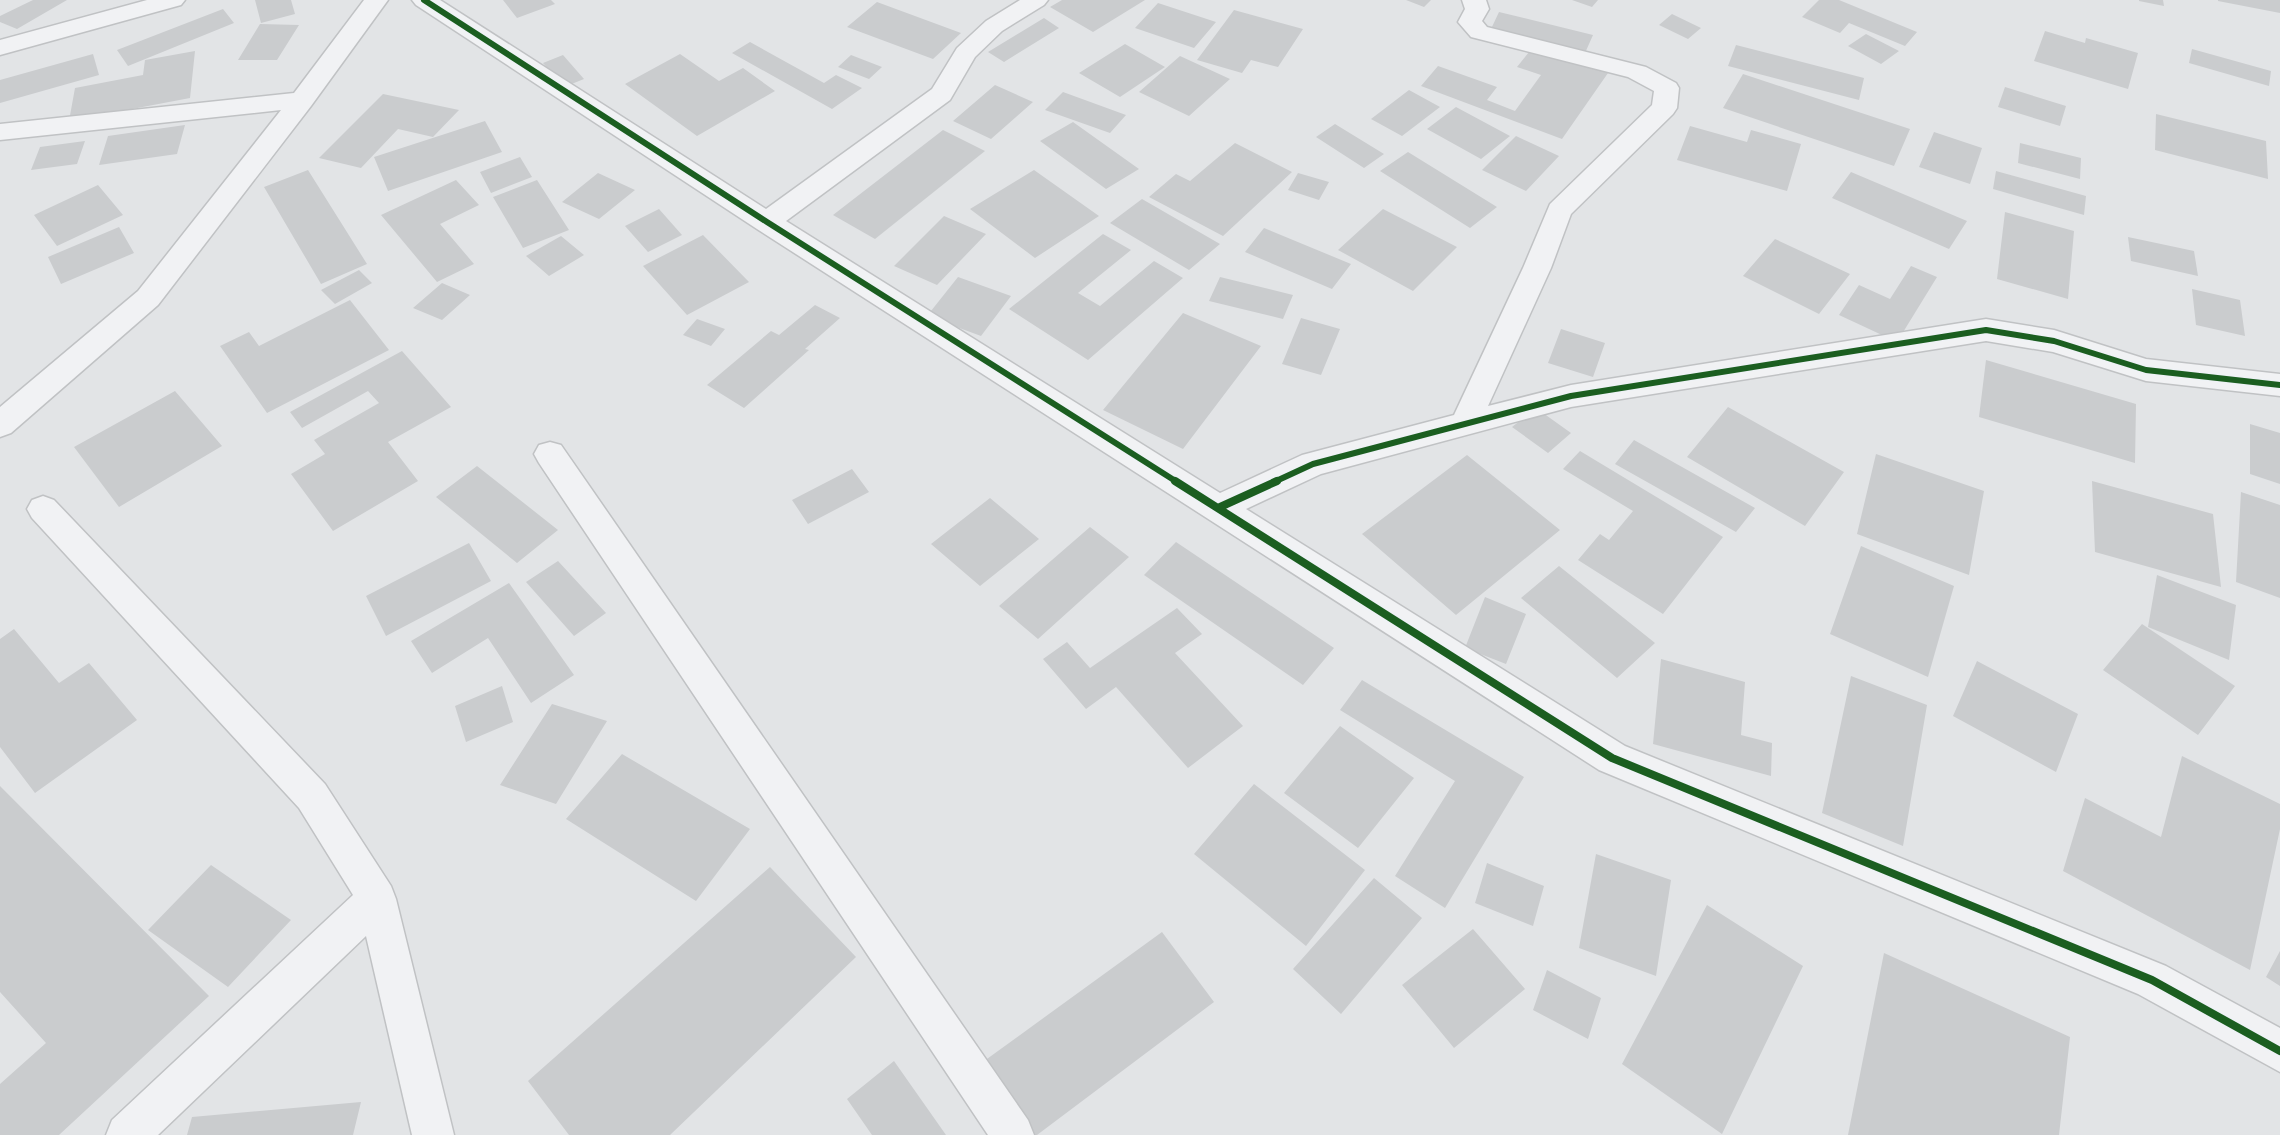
<svg xmlns="http://www.w3.org/2000/svg" width="2280" height="1135" font-family="Mulish,sans-serif">
<style>
.building{fill:#caccce}
.lines{fill:none;stroke-linecap:round;stroke-linejoin:round}
.minor-casing{stroke:#c0c2c4;stroke-width:3}
.minor{fill:#f1f2f4;fill-rule:evenodd}
.cycleway-far1-casing{stroke:#eff2f6;stroke-width:9}
.cycleway-casing{stroke:#eff2f6;stroke-width:12}
.cycleway-far1{stroke:#1b5e20;stroke-width:6}
.cycleway{stroke:#1b5e20;stroke-width:8}
</style>
<rect width="100%" height="100%" fill="#e2e4e6"/>
<path class="building" d="M33 0H67L17 29 0 22V16Z
M255 0H291L295 14 261 23Z
M503 0H551L555 4 517 18Z
M1062 0H1145L1093 32 1050 7Z
M1406 0H1431L1424 7Z
M1572 0H1598L1592 7Z
M1819 0H1839L1917 32 1905 46 1849 23 1840 33 1802 17Z
M2139 0H2163L2164 6 2139 1Z
M2218 0H2280V13L2218 1Z
M877 2 961 33 933 59 847 27Z
M1158 3 1216 22 1194 48 1135 28Z
M223 9 234 23 128 66 117 50Z
M1234 10 1303 29 1278 67 1251 60 1242 73 1197 60Z
M1499 12 1593 35 1585 53 1491 29Z
M1672 14 1701 28 1688 39 1659 25Z
M1044 18 1059 28 1004 62 988 52Z
M260 24 299 25 277 60H238Z
M2045 31 2085 43 2086 38 2138 53 2128 89 2034 61Z
M1866 34 1899 51 1881 64 1848 46Z
M750 42 824 83 836 75 862 88 832 109 732 53Z
M1125 44 1165 67 1120 97 1079 73Z
M1736 45 1864 78 1859 100 1728 66Z
M1533 47 1608 73 1562 139 1421 86 1438 66 1497 87 1487 100 1515 111 1541 75 1517 67Z
M2192 49 2271 71 2269 86 2189 63Z
M195 51 190 98 69 121 75 88 143 75 145 60Z
M93 54 99 75 0 103V80Z
M680 54 719 81 743 68 775 91 697 136 625 84Z
M563 55 584 79 564 87 543 63Z
M851 55 882 67 869 79 838 67Z
M1180 56 1230 79 1189 116 1139 92Z
M1743 74 1910 129 1894 166 1723 108Z
M995 85 1033 102 991 139 953 121Z
M2005 87 2066 106 2060 126 1998 107Z
M1409 90 1440 107 1402 136 1371 119Z
M1063 92 1126 115 1110 133 1045 110Z
M383 94 459 110 433 137 398 129 361 168 319 158Z
M1456 107 1510 136 1481 159 1427 129Z
M2156 114 2266 141 2268 179 2155 150Z
M485 121 502 152 388 191 374 157Z
M1073 122 1139 169 1106 189 1040 141Z
M1335 124 1384 154 1364 168 1316 137Z
M185 125 177 154 99 165 108 136Z
M1690 126 1747 142 1751 130 1801 144 1787 191 1677 160Z
M943 130 985 151 875 239 833 215Z
M1934 132 1982 148 1970 184 1919 167Z
M1516 136 1559 156 1526 191 1482 170Z
M85 141 77 164 31 170 40 147Z
M1235 143 1292 172 1223 236 1149 197 1176 174 1190 181Z
M2020 143 2081 158 2080 179 2018 163Z
M1408 152 1497 207 1470 228 1380 171Z
M520 157 532 177 491 193 480 172Z
M308 170 367 264 321 284 264 187Z
M1034 170 1099 216 1035 258 970 209Z
M1996 171 2086 196 2084 215 1993 189Z
M1851 172 1967 221 1949 249 1832 198Z
M598 173 635 190 599 219 562 202Z
M1298 173 1329 182 1319 200 1288 190Z
M456 180 479 205 440 224 474 264 437 282 381 215Z
M537 180 569 230 523 248 493 197Z
M98 185 123 215 57 246 34 215Z
M1142 199 1220 244 1189 270 1110 223Z
M659 209 682 235 648 252 625 226Z
M1383 209 1457 247 1413 291 1338 250Z
M2005 212 2074 231 2068 299 1997 279Z
M944 216 986 234 937 285 894 266Z
M119 227 134 253 61 284 48 257Z
M1264 228 1351 264 1332 289 1245 252Z
M1103 234 1131 250 1078 293 1100 306 1154 261 1183 278 1088 360 1009 309Z
M703 235 749 282 687 315 643 266Z
M561 236 584 255 549 276 526 256Z
M2128 237 2194 251 2198 276 2131 261Z
M1775 239 1850 274 1819 314 1743 276Z
M1911 266 1937 277 1897 342 1839 315 1859 285 1890 299Z
M359 270 372 283 335 304 321 290Z
M958 277 1011 296 981 336 927 316Z
M1220 277 1293 295 1283 319 1209 301Z
M442 283 470 295 442 320 413 308Z
M2192 289 2240 300 2245 336 2196 325Z
M350 300 389 350 267 413 220 346 249 332 259 346Z
M815 305 840 318 805 349 809 350 744 408 707 385 771 331 779 335Z
M1183 313 1261 346 1183 449 1103 410Z
M1301 318 1340 329 1321 375 1282 364Z
M697 319 725 329 711 346 683 335Z
M1561 329 1605 343 1593 377 1548 363Z
M402 351 451 407 388 442 418 481 333 531 291 474 325 454 314 440 379 403 368 391 302 428 290 412Z
M1986 360 2136 404 2135 463 1979 417Z
M175 391 222 446 119 507 74 447Z
M1728 407 1844 472 1805 526 1687 457Z
M1536 408 1571 433 1548 453 1512 427Z
M2250 424 2280 433V484L2250 474Z
M1634 440 1755 508 1736 532 1615 464Z
M1580 451 1723 537 1663 614 1578 560 1600 534 1609 540 1633 511 1563 469Z
M1876 454 1984 491 1969 575 1857 534Z
M1467 455 1560 530 1456 615 1362 534Z
M477 466 558 530 517 563 436 497Z
M852 469 869 492 808 524 792 500Z
M2092 481 2213 514 2221 587 2095 552Z
M2241 492 2280 505V598L2236 582Z
M990 498 1039 539 980 586 931 544Z
M1090 527 1129 557 1038 639 999 606Z
M1176 542 1334 648 1303 685 1144 575Z
M469 543 491 581 386 636 366 596Z
M1861 546 1954 586 1928 677 1830 634Z
M558 561 606 613 574 636 526 582Z
M1559 566 1655 643 1617 678 1521 598Z
M2157 575 2236 605 2229 660 2148 627Z
M509 583 574 675 531 703 488 638 432 673 411 641Z
M1485 597 1526 614 1506 664 1465 648Z
M1177 608 1202 634 1175 653 1243 726 1188 768 1116 687 1086 709 1043 659 1067 642 1090 668Z
M2142 624 2235 686 2198 735 2103 670Z
M14 629 59 683 89 663 137 720 35 793 0 747V639Z
M1661 659 1745 682 1741 735 1772 743 1771 776 1653 744Z
M1977 661 2078 714 2056 772 1953 716Z
M1851 676 1927 705 1903 846 1822 813Z
M1362 680 1524 777 1445 908 1395 876 1455 781 1340 710Z
M502 686 513 722 466 742 455 706Z
M552 704 607 721 556 804 500 785Z
M1340 726 1414 778 1358 848 1284 793Z
M622 754 750 829 696 901 566 819Z
M2182 756 2280 804V829L2250 970 2063 871 2085 798 2161 837Z
M1254 784 1365 870 1306 946 1194 854Z
M0 786 209 996 59 1135H0V1084L46 1043 0 992Z
M1596 854 1671 880 1656 976 1579 948Z
M1487 863 1544 886 1533 926 1475 903Z
M211 865 291 920 228 987 148 930Z
M770 867 856 957 670 1135H569L528 1081Z
M1374 878 1422 918 1341 1014 1293 969Z
M1707 905 1803 966 1722 1134 1622 1064Z
M1473 929 1525 989 1454 1048 1402 985Z
M1162 932 1214 1002 1037 1135H1024L980 1064Z
M2280 951V986L2266 977Z
M1884 953 2070 1037 2059 1135H1848Z
M1547 970 1601 998 1588 1039 1533 1010Z
M894 1061 946 1135H872L847 1099Z
M361 1102 353 1135H187L192 1117Z"/>
<g class="lines">
<defs>
<path id="minor" d="M147 0H185L181 5 0 55V40Z
M364 0H388L311 106 158 305 11 433 0 437V407L138 291 281 110 0 140V124L294 93Z
M412 0H440L766 209 932 89 957 48 986 21 1020 0H1048L1044 5 1002 31 975 57 950 100 786 221 1220 493 1302 455 1454 415 1523 268 1550 204 1652 105 1654 91 1628 77 1471 37 1458 22 1465 9 1462 0H1486L1489 9 1482 21 1487 27 1646 67 1676 83 1679 88 1677 108 1673 114 1571 214 1551 268 1488 406 1571 385 1986 319 2054 330 2146 359 2280 374V396L2146 381 2053 352 1986 341 1571 407 1321 474 1246 509 1625 746 2166 966 2280 1028V1072L2138 994 1599 770 757 229 416 5Z
M550 442 561 445 1028 1120 1034 1135H988L539 463 534 454 539 445Z
M43 496 54 500 325 784 391 886 396 899 454 1135H412L366 936 158 1135H106L112 1120 353 895 299 808 32 518 27 509 32 500Z"/>
</defs>
<use href="#minor" class="minor-casing"/>
<use href="#minor" class="minor"/>
<defs>
<path id="cycleway-far1" d="M424 0 767 222 1177 482
M1274 482 1313 464 1571 396 1986 330 2054 341 2146 370 2280 385"/>
<path id="cycleway" d="M1175 481 1612 758 2152 980 2280 1051
M1218 508 1277 481"/>
</defs>
<use href="#cycleway-far1" class="cycleway-far1-casing"/>
<use href="#cycleway" class="cycleway-casing"/>
<use href="#cycleway-far1" class="cycleway-far1"/>
<use href="#cycleway" class="cycleway"/>
</g>
</svg>
